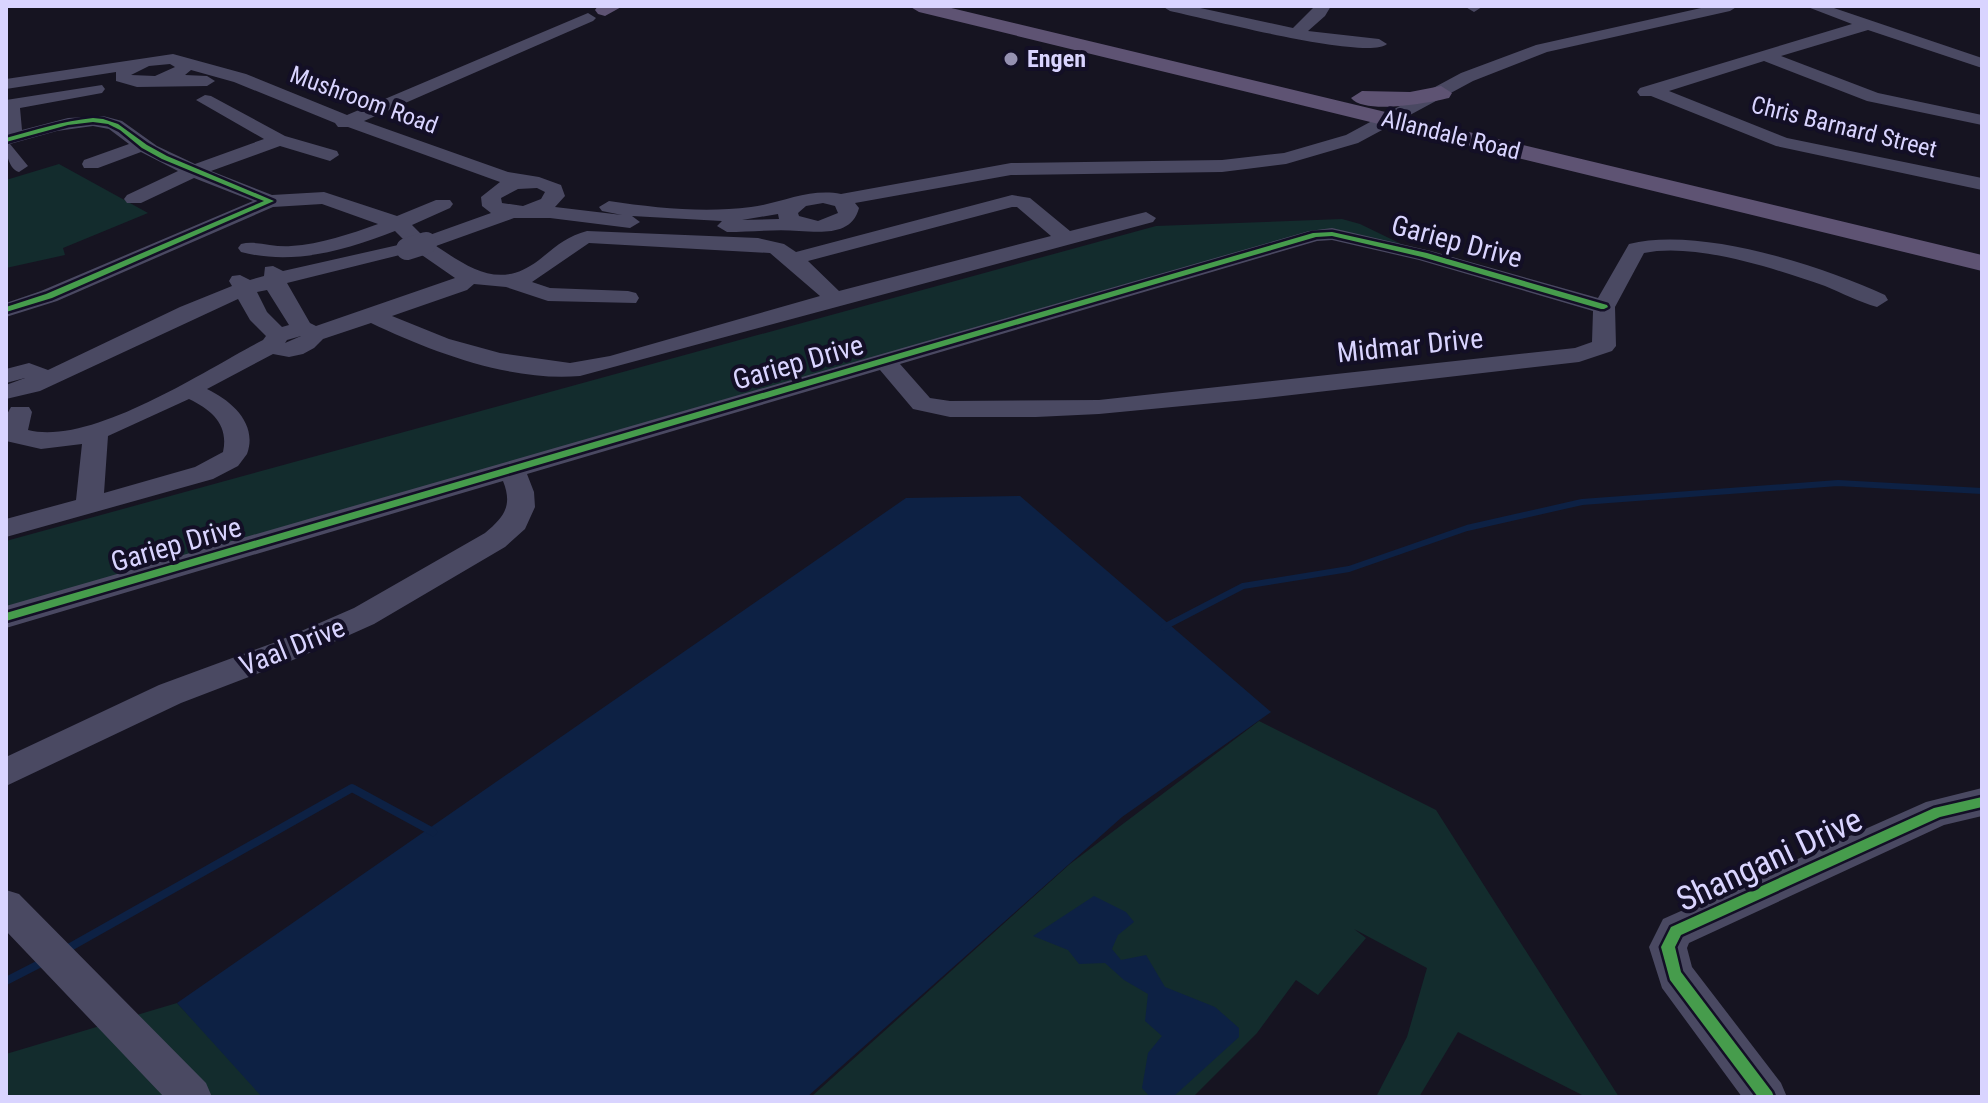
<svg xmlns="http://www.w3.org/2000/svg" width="1988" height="1103" font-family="'Roboto Condensed',sans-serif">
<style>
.green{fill:#132c2d}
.water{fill:#0d2144}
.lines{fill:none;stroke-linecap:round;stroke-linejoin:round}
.stream-far1{stroke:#0d2144;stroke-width:6}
.stream{stroke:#0d2144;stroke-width:8}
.minor{fill:#4a4962;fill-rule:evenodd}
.major{fill:#5e5373;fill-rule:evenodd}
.minor-bridge{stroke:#4a4962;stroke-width:22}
.cycleway-casing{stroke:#130f26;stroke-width:5}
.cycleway{fill:#469c4c;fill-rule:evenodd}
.poi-dot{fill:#9591b1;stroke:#130f26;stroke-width:3}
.labels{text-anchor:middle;stroke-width:8;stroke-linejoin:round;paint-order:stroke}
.far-poi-label{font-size:24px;font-weight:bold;fill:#d9d4ff;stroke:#130f26;text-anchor:start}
.far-street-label{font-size:24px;fill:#d9d4ff;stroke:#130f26}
.street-label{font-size:28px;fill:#d9d4ff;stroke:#130f26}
.near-street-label{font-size:34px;fill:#d9d4ff;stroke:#130f26}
</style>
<rect width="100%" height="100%" fill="#161421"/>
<path class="green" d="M59 164 148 213 63 248 65 255 6 268V180Z
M1342 219 1360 224 1424 255 1316 235 6 619V541L1156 226Z
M1259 721 1436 810 1619 1097H1586L1458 1032 1419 1097H1376L1407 1037 1427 968 1354 929 1366 938 1318 995 1296 980 1257 1033 1193 1097H811L1070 864Z
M177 1003 266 1097H6V1054Z"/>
<path class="water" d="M1020 496 1271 712 1122 817 807 1097H262L177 1003 906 498Z
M1094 896 1126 912 1134 922 1118 935 1112 949 1121 960 1146 955 1165 987 1215 1007 1239 1028V1037L1173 1097H1150L1142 1088 1148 1053 1162 1036 1145 1021 1148 994 1124 980 1105 963 1079 964 1068 950 1033 936Z"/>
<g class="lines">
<path class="stream-far1" d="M1164 627 1243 586 1349 569 1467 528 1582 502 1838 483 1982 491"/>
<path class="stream" d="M65 950 352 788 433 832
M6 981 45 961"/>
<path class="minor" d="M1162 6H1191L1293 28 1315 6H1331L1325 16 1308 31 1379 39 1387 44C1368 61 1203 18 1170 11Z
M1464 6H1481L1482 7 1474 12Z
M1710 6H1738L1730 11 1547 52 1473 81 1358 143 1286 164 1222 172 1011 175 855 203 859 208C852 236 821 232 799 231 775 229 751 232 727 232L717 226 722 221 632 216 640 222 630 228 550 218H514L436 246C471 269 500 290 539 260 555 247 567 236 587 231L758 238 784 244 796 252 1012 195 1030 198 1070 231 1146 212 1156 218 1153 222 580 376C511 382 432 352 371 323L323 339 314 348 303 354 289 357 273 354 207 389C232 401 258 424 247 454L238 466 213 479 6 537V519L76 500 82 444 41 449 6 441V416L11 407H29L32 412 28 430C92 446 205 370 263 340L266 336 250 320 238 299 40 391 6 399V385L25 378 6 383V369L29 363 48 370 180 307 232 286 229 281 232 276 240 275 250 280 264 276 265 267 273 266 283 271 407 243 395 231C345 250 294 266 241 252L238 248 241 244C256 240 275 248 291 246 321 244 350 234 378 224L322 204 273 207 57 301 6 317V303L41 291 253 201 194 178 141 203H127L124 199 127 195 178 171 141 152 98 168H84L82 164 84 160 129 144 109 129 93 126 57 131 10 144 28 166 19 172C0 166 6 119 6 100L102 85 105 89 102 93 20 108 22 130 68 118 103 116 122 121 157 146 195 164 264 139 196 100 205 95 211 96 285 136 337 151 339 155 330 161 280 146 211 171 272 195 324 192 397 216 436 200H450L453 204 450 208 412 225 424 237 491 213 482 206 481 197 500 182 348 127H338L335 123 234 82 191 70 185 75 207 76 215 81 207 86 137 87 116 81V72L6 89V79L173 54 246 74 347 115 588 13 596 18 593 21 364 121 508 172 539 177 561 185 565 196 555 207 622 215 602 211 599 207 609 201C656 208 704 213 751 207 782 203 809 188 841 194L1011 163 1222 160 1284 153 1346 135 1461 73 1536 45ZM170 64 175 67 155 76 131 75 149 66ZM537 188 545 192 541 199 523 206 502 203 501 198 518 189ZM823 203 835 206 838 213 818 221 799 216 798 213 806 206ZM1012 207H1017L1051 236 839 291 808 261ZM778 214 779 219 742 220ZM589 243 770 253 820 296 610 356 570 363 500 353 449 339 392 316 467 290 474 284 506 287 548 301 636 303 639 298 636 293 628 291 550 288 532 282ZM416 251 455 278 316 326 310 323 287 283ZM267 290 289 325 282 327 267 312 257 292ZM301 336 285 343 287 340ZM189 399C212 410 229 425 223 452L195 467 104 493 108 436Z
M1805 6H1828L1982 58V68L1868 30 1781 56 1878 93 1982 115V125L1867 101 1764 61 1669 91 1787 138 1982 178V190L1776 146 1651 96H1640L1637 92 1640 88 1852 24Z
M1332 228 1431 251 1598 298 1629 244C1699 226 1819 265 1885 295L1888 300 1877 307C1859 302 1842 293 1825 286 1776 269 1695 242 1644 253L1615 307 1616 346 1612 351 1579 362 1256 399 1099 414 1036 417H950L913 409 880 370 527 474 534 492 535 507 525 529 505 547 374 624 298 658 181 703 6 786V757L159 685 276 642 354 608 485 533C504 517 513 506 503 481L6 628V606L1309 231ZM1332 240 1419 260 1593 311 1592 342 1575 348 1099 400 950 401 930 398 900 364 1317 241Z
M1982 788V816L1944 825 1689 943 1687 948 1692 967 1781 1083 1787 1097H1742L1662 988 1649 947 1663 919 1926 802Z
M6 890 19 894 206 1083 212 1097H164L6 931Z"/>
<path class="major" d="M598 6H623L605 16 598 14 595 10Z
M909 6H943L1982 255V271L919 12Z
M1441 86 1452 93 1449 98C1428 103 1365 115 1351 98L1362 91 1410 92Z"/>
<path class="minor-bridge" d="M407 249 426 243"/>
<defs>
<path id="cycleway" d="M93 118 103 119 118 124 147 145 167 156 274 201 52 298 6 312V307L46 294 264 201 162 159 142 148 120 130 108 124 93 122 68 125 6 142V138C35 130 63 121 93 118Z
M1332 232 1427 253 1607 305 1608 307 1604 309H1601L1422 257 1332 236 1316 237 6 621V613L1313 233Z
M1982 797V807L1940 817 1681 935 1675 947 1681 972 1772 1092 1774 1097H1758L1670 980 1661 947 1671 927 1934 808Z"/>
</defs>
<use href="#cycleway" class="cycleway-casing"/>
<use href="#cycleway" class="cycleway"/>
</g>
<circle class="poi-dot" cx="1011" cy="59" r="8"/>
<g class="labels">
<g class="far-poi-label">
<text x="1027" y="67">Engen</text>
</g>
<g class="far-street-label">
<text transform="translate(364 100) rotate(20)" y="8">Mushroom Road</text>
<text transform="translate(1844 127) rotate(14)" y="8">Chris Barnard Street</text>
<text transform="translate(1451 135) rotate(14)" y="8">Allandale Road</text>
</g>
<g class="street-label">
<text transform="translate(1457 241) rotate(15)" y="10">Gariep Drive</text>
<text transform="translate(1410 345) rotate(-6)" y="10">Midmar Drive</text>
<text transform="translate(798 362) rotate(-16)" y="10">Gariep Drive</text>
<text transform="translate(176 544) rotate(-16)" y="10">Gariep Drive</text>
<text transform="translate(292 646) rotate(-22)" y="10">Vaal Drive</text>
</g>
<g class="near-street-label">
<text transform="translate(1769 859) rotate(-25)" y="12">Shangani Drive</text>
</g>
</g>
<rect width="1988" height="1103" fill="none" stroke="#d9d4ff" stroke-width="16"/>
</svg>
